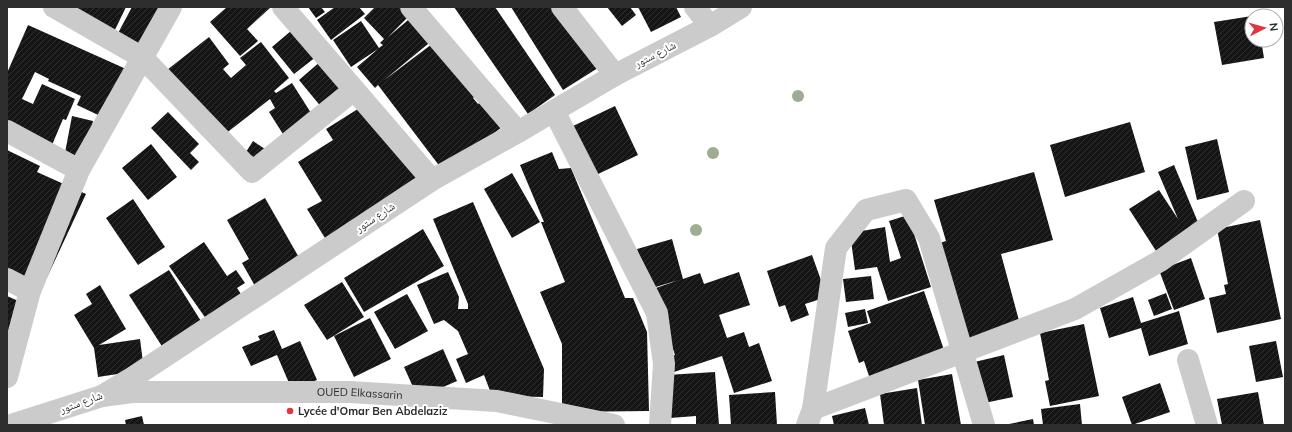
<svg xmlns="http://www.w3.org/2000/svg" width="1292" height="432" font-family="Mulish,'Noto Naskh Arabic',sans-serif">
<style>
.building{fill:url(#building-hatch)}
.lines{fill:none;stroke-linecap:round;stroke-linejoin:round}
.minor{stroke:#cbcbcb;stroke-width:22}
.tertiary{stroke:#cbcbcb;stroke-width:22}
.tree{fill:#9fac94}
.poi-dot{fill:#e03540;stroke:#fff;stroke-width:1.5}
.labels{text-anchor:middle;stroke-width:4;stroke-linejoin:round;paint-order:stroke}
.street-label{font-size:11px;fill:#2e2e2e;stroke:#fff}
.poi-label{font-size:11px;font-weight:bold;fill:#2e2e2e;stroke:#fff;text-anchor:start}
</style>
<defs>
<pattern id="building-hatch" width="6" height="6" patternUnits="userSpaceOnUse"><rect width="6" height="6" fill="#151515"/><path d="M-1 1l2-2M0 6l6-6M5 7l2-2" fill="none" stroke="#2f2f2f"/></pattern>
</defs>
<rect width="100%" height="100%" fill="#fff"/>
<path class="building" d="M56 7H126L112 36Z
M132 7H172L150 53 117 35Z
M227 7H271L247 29 258 41 240 56 210 22Z
M308 7H321L325 12 316 18Z
M335 7H359L365 14 331 40 317 20Z
M375 7H418L388 37 420 10 440 34 383 81 444 35 484 89 473 98 478 104 491 94 511 120 444 172 378 85 375 88 357 67 378 49 351 67 333 40 361 21 379 48 383 45 380 43 384 39 364 18Z
M454 7H495L555 95 528 114Z
M511 7H564L601 66 563 90Z
M607 7H630L636 15 622 26Z
M638 7H676L681 17 651 32Z
M1252 16V40H1261L1264 58 1222 65 1214 22Z
M28 25 135 73 113 122 77 105 81 96 48 81 49 79 35 72 22 99 33 104 42 84 75 99 66 120 63 119 52 145 7 125V73Z
M298 25 321 53 294 74 272 47Z
M209 37 229 64 223 69 231 78 246 65 240 58 261 42 289 78 274 91 276 93 292 83 318 124 288 142 269 112 275 108 270 99 220 138 167 70Z
M321 61 350 94 327 114 299 80Z
M369 102 424 190 333 251 307 209 322 201 298 162 333 140 326 129Z
M615 106 638 155 596 175 573 126Z
M168 112 199 144 190 153 199 162 191 170 151 128Z
M72 116 93 121 90 137 92 164 64 158Z
M1130 122 1145 172 1065 197 1050 145Z
M1217 139 1229 192 1197 200 1185 147Z
M253 141 268 151 261 162 246 152Z
M151 144 177 177 148 200 122 168Z
M7 150 40 166 37 172 86 194 43 286 7 269Z
M552 152 559 169 571 168 625 298H633L647 332 649 411 562 412V344L540 292 565 282 541 222H544L520 165Z
M1174 165 1200 227 1158 254 1129 209 1159 190 1178 219 1158 172Z
M1034 172 1053 240 1001 254 1021 328 965 343 930 246 946 241 934 200Z
M512 173 540 222 512 238 484 189Z
M265 198 305 268 259 293 242 263 249 259 227 220Z
M133 199 165 247 138 265 106 218Z
M473 202 544 369 543 397 492 396 484 375 466 383 456 359 468 354 458 331 444 320 434 324 417 285 448 272 459 297 458 309H468V304L433 219Z
M908 215 931 287 888 301 877 267 855 270 850 233 885 227 890 262 901 258 889 221Z
M1260 220 1281 319 1217 333 1209 298 1226 294 1224 285 1228 284 1217 229Z
M423 229 444 266 364 312 344 278Z
M672 239 683 279 700 273 704 284 739 272 750 305 719 315 727 338 744 332 749 347 759 343 772 381 734 393 722 356 674 372 669 357 675 355 653 289 679 280 649 289 637 249Z
M204 242 227 276 236 270 245 283 237 288 245 300 209 323 169 266Z
M812 255 827 297 805 304 809 315 791 322 785 305 779 307 767 271Z
M1191 258 1205 299 1174 310 1159 270Z
M169 270 204 326 165 351 129 295Z
M871 276 874 299 846 302 843 279Z
M342 282 364 317 327 340 304 305Z
M100 285 126 329 99 345 140 339 144 370 98 377 94 348 74 315 92 304 86 294Z
M924 291 945 353 871 382 864 361 859 363 848 331 871 323 867 311Z
M1166 293 1172 309 1154 316 1148 300Z
M407 294 428 331 395 349 374 312Z
M7 296 32 307 7 360Z
M1133 297 1141 323 1179 311 1188 344 1149 356 1141 328 1109 338 1100 308Z
M865 309 868 323 848 327 845 313Z
M370 318 391 359 354 377 334 336Z
M1084 324 1099 396 1050 406 1045 381 1049 380 1040 333Z
M274 330 282 349 300 341 317 380 292 390 277 355 251 366 242 347 260 340 258 336Z
M1276 341 1283 377 1256 382 1249 346Z
M443 349 457 381 418 398 404 367Z
M1004 355 1013 397 975 405 966 364Z
M715 372 719 425H696V416L670 418 667 375Z
M952 374 961 425H925L918 380Z
M1160 383 1170 412 1132 425 1122 397Z
M917 388 922 425H884L880 394Z
M775 392 777 425H731L729 395Z
M1258 392 1264 425H1222L1217 399Z
M1080 404 1082 425H1043L1041 409Z
M865 408 869 425H834L832 416Z
M142 416 144 425H126L125 420Z
M1033 419 1034 425H1009V424Z"/>
<g class="lines">
<g class="minor">
<path d="M54 7 143 58 252 172 354 90"/>
<path d="M283 7 432 180"/>
<path d="M411 7 518 132"/>
<path d="M562 7 615 75"/>
<path d="M695 7 710 26"/>
<path d="M554 111 657 313 664 364 660 425"/>
<path d="M7 131 79 170"/>
<path d="M7 279 30 291"/>
<path d="M1188 360 1207 425"/>
<path d="M7 377 30 291 79 170 171 7"/>
<path id="s1" d="M102 396 132 392H350L497 401 614 425"/>
<path d="M813 409 836 248 866 210 906 200 929 238 984 425"/>
<path d="M807 425 813 409 1075 309 1160 261 1244 201"/>
</g>
<path class="tertiary" d="M11 425 102 396 132 378 432 180 518 132 615 75 710 26 741 7"/>
</g>
<g class="tree">
<circle cx="798" cy="96" r="6"/>
<circle cx="713" cy="153" r="6"/>
<circle cx="696" cy="230" r="6"/>
</g>
<circle class="poi-dot" cx="290" cy="411" r="4"/>
<g class="labels">
<g class="street-label">
<text transform="translate(655 54) rotate(-27)" y="4">شارع ستور</text>
<text transform="translate(375 217) rotate(-34)" y="4">شارع ستور</text>
<text dy="4" stroke="none"><textPath href="#s1" startOffset="258">OUED Elkassarin</textPath></text>
<text transform="translate(81 402) rotate(-20)" y="4">شارع ستور</text>
</g>
<g class="poi-label">
<text x="298" y="415">Lycée d'Omar Ben Abdelaziz</text>
</g>
</g>
<rect width="1292" height="432" fill="none" stroke="#2e2e2e" stroke-width="16"/>
<g transform="translate(1264 28) rotate(84)"><circle r="19" fill="#ffffff" stroke="#ababab"/>
<path d="M0-3L7 15L0 10L-7 15Z" fill="#e03540"/>
<text y="-6" font-size="11" font-weight="bold" text-anchor="middle" fill="#2e2e2e">N</text>
</g>
</svg>
